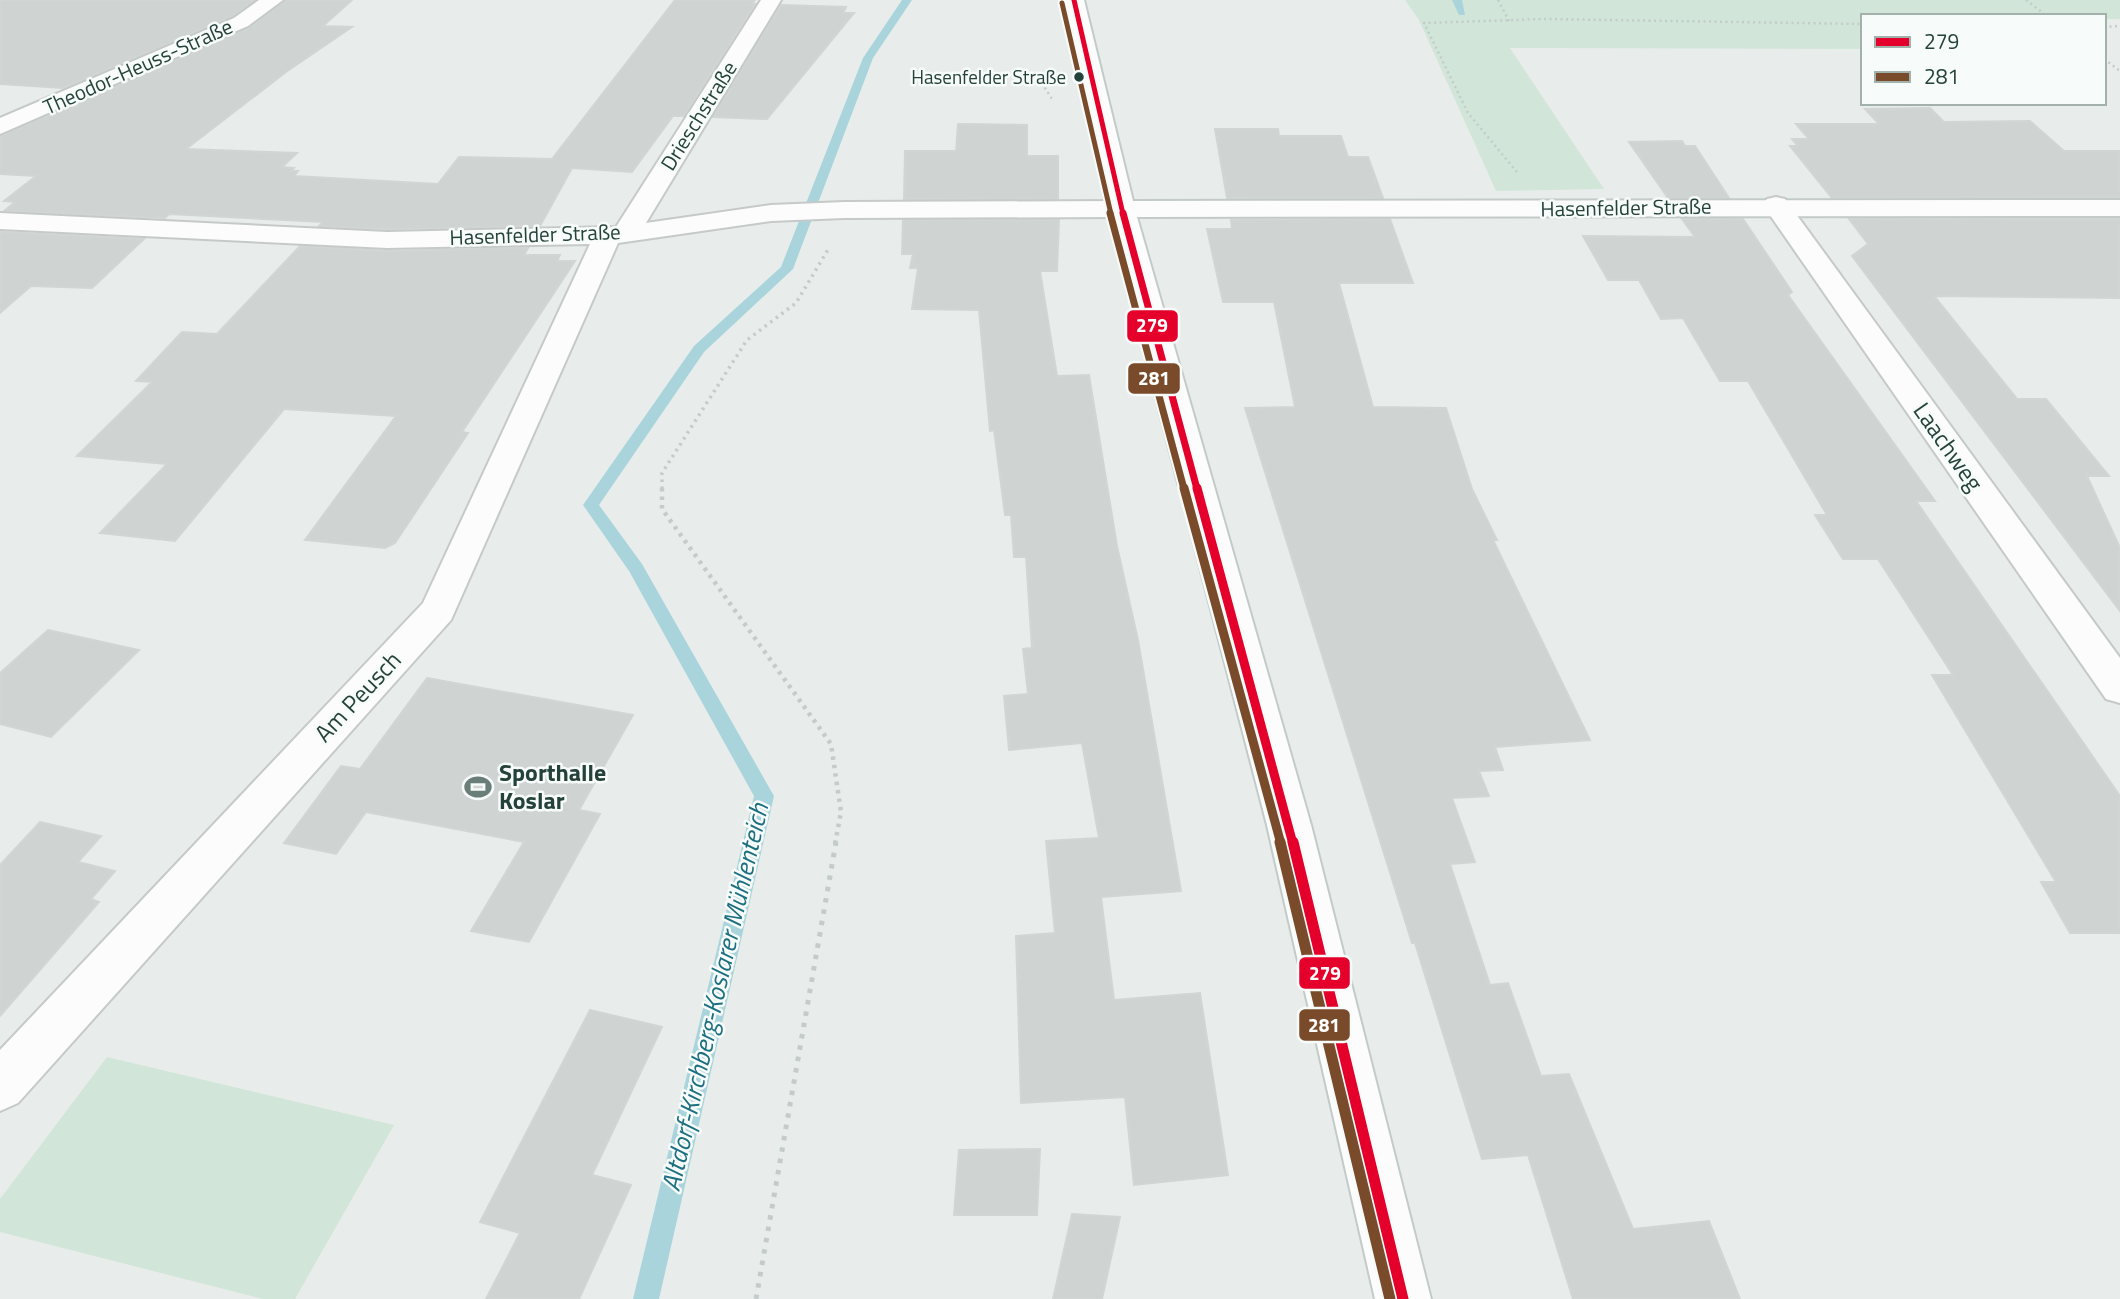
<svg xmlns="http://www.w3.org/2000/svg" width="2120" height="1299" font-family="'Titillium Web',sans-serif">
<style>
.green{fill:#d1e6d8}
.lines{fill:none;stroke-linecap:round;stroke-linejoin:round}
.stream{fill:#a9d4db;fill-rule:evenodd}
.building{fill:#cfd4d2;stroke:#d1d6d4;stroke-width:2}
.street-casing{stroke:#c5cac8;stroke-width:4}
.secondary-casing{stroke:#c3cbc8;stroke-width:4}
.path-far3{stroke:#c3ccca;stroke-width:2.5;stroke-dasharray:2 3.5;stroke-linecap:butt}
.path-far2{stroke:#c3ccca;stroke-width:3.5;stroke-dasharray:2.5 4.5;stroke-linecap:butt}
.path-far1{stroke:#c3ccca;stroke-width:4.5;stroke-dasharray:3.5 5;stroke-linecap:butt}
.path{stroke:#c3ccca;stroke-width:5;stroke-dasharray:4.5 7;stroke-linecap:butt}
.street{fill:#fcfcfc;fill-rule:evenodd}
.secondary{fill:#fcfcfc;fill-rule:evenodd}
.bus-1-far3-casing{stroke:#f7fbf9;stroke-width:9}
.bus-1-far2-casing{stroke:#f7fbf9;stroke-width:11}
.bus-1-far1-casing{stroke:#f7fbf9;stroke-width:14}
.bus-1-casing{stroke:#f7fbf9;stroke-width:17}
.bus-2-far3-casing{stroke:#f7fbf9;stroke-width:9}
.bus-2-far2-casing{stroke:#f7fbf9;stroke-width:11}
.bus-2-far1-casing{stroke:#f7fbf9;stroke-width:14}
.bus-2-casing{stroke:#f7fbf9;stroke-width:17}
.bus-1-far3{stroke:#e4002b;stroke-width:5}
.bus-1-far2{stroke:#e4002b;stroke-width:7}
.bus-1-far1{stroke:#e4002b;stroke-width:9}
.bus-1{stroke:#e4002b;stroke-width:11}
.bus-2-far3{stroke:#7a4b2a;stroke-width:5}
.bus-2-far2{stroke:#7a4b2a;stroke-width:7}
.bus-2-far1{stroke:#7a4b2a;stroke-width:9}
.bus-2{stroke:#7a4b2a;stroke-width:11}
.bus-dot{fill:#24423a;stroke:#f7fbf9;stroke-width:2.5}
.labels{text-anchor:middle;stroke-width:5;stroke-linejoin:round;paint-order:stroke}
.far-bus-label{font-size:19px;fill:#24423a;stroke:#f7fbf9;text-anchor:end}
.far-street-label{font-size:21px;fill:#24423a;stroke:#f7fbf9}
.street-label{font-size:24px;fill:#24423a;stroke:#f7fbf9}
.poi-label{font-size:24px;font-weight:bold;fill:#24423a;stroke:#f7fbf9;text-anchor:start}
.water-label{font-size:26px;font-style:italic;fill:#1c6f80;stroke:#f7fbf9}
.line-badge{stroke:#f7fbf9;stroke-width:2.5}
.badge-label{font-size:19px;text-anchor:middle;font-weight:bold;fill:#fff}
</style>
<rect width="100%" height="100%" fill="#e8edeb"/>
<path class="green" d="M1405 0H2120V19H2104V16H1863V49L1510 48 1604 189 1496 191 1419 20Z
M107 1057 394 1125 295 1299H263L0 1232V1199Z"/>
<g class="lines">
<path class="stream" d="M902 0H912L873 58 793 269 704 352 599 505 642 564 774 796 659 1299H633L754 796 629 571 583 505 694 346 781 267 863 58Z
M1452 0H1462L1465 15H1459Z"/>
</g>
<path class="building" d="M0 0H255L233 16 63 88 0 84Z
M286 0H352L323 26 352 27 286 72 186 149 297 153 282 167 294 168 291 171H298L294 176 438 184 459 157 552 159 675 0H755L752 4H755L684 116H673L632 172 572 168 540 226 387 229 319 226 323 222 169 214 165 218 4 211 15 202 4 201 36 176 0 174V136L249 28Z
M781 5 846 7 843 13H854L767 119 713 117Z
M1930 108 1944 122 2030 121 2064 151H2120V197L1832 198 1790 146H1798L1792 139H1809L1796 124H1879L1865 109Z
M958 124 1027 125V156H1058V199H904L905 151H956Z
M1215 129H1278L1279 136H1341L1348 157H1368L1383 198H1227Z
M1682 141 1685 146H1695L1729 198H1668L1629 142Z
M1390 219 1413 283H1339L1373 407 1446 408 1472 489 1497 540H1493L1590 740 1495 747 1503 770 1479 771 1489 796 1452 798 1475 862 1450 864 1490 985 1508 983 1541 1076 1569 1074 1633 1229 1709 1221 1740 1299H1573L1528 1155 1482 1159 1415 943H1412L1245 408 1295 407 1274 302H1223L1207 229H1232L1231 220Z
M1682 219H1743L1792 292 1788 295 1935 501H1916L2120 796V933H2070L2041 882H2056L1932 675H1953L1878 559H1843L1815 515H1827L1748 381H1720L1683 318 1661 319 1639 280H1608L1583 236 1695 237Z
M1849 219H2120V298L1934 296 2017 399H2046L2109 476H2087L2120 548V611L1852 256 1868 244Z
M903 220H1059L1057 271H1040L1057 376 1089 375 1117 546 1138 640 1181 891 1101 897 1114 1000 1200 993 1228 1175 1134 1185 1125 1097 1021 1103 1016 936 1055 933 1046 841 1099 838 1082 743 1009 750 1004 696 1028 694 1023 649 1032 648 1026 557H1014L1011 515H1005L994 430 990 431 979 310 912 309 918 268H910L913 254H902Z
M0 232 144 239 92 288 31 286 0 313Z
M300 246 387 251 528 248 524 255H560L557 261H575L462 432 468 433 395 543 385 548 305 540 396 416 284 409 175 541 100 533 167 464 77 456 152 382 136 381 182 332 217 334Z
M48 630 139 650 51 737 0 724V673Z
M427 678 633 715 579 810 600 814 529 942 471 931 524 842 366 812 336 854 284 843 341 766 360 769Z
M40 822 101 836 78 862 115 871 91 899 99 902 0 1016V865Z
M590 1010 662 1027 592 1175 631 1185 579 1299H486L520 1233 480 1222Z
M1040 1149 1037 1215H954L959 1150Z
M1072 1214 1120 1217 1102 1299H1053Z"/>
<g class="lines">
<defs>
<path id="street" d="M259 0H283L248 26 0 134V118L234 18Z
M761 0H781L646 223 771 205 844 202 1121 201 1130 203 1134 209 1130 215 1121 217 844 218 771 221 618 243 451 620 18 1103 0 1111V1050L423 603 590 244 387 248 0 229V213L387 232 616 227Z
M1776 197 1785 199 2120 658V703L2106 699 1763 205 1767 199Z"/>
<path id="secondary" d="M1064 0H1084L1133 201 2120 200V216L1137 217 1311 825 1431 1299H1375L1267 825 1117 248Z"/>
</defs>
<use href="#street" class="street-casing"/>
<use href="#secondary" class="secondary-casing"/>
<path class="path-far3" d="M1498 0 1509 21
M2026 0 2047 16
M2104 27 2120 26
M2104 59 2120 71
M1046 71 1045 88 1052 99
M1517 172 1468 113 1424 23 1544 19 1863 24"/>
<path class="path-far2" d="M662 489V473L747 340 796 303 829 248"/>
<path class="path-far1" d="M662 488V509L831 744 841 812 835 844"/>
<path class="path" d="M756 1299 836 842"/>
<use href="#street" class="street"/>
<use href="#secondary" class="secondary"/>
<defs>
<path id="bus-1-far3" d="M1074 0 1123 214"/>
<path id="bus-1-far2" d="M1123 213 1197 489"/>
<path id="bus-1-far1" d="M1197 488 1293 844"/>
<path id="bus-1" d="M1293 842 1403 1299"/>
<path id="bus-2-far3" d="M1062 3 1111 214"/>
<path id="bus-2-far2" d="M1110 213 1184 489"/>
<path id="bus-2-far1" d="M1184 488 1281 844"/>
<path id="bus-2" d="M1280 842 1390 1299"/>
</defs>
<use href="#bus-1-far3" class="bus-1-far3-casing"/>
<use href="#bus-1-far2" class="bus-1-far2-casing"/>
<use href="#bus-1-far1" class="bus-1-far1-casing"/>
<use href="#bus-1" class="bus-1-casing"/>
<use href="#bus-2-far3" class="bus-2-far3-casing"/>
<use href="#bus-2-far2" class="bus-2-far2-casing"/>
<use href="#bus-2-far1" class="bus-2-far1-casing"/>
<use href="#bus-2" class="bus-2-casing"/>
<use href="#bus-1-far3" class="bus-1-far3"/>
<use href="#bus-1-far2" class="bus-1-far2"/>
<use href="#bus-1-far1" class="bus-1-far1"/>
<use href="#bus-1" class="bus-1"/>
<use href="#bus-2-far3" class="bus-2-far3"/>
<use href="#bus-2-far2" class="bus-2-far2"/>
<use href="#bus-2-far1" class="bus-2-far1"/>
<use href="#bus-2" class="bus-2"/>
</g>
<defs>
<symbol id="stadium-bare" viewBox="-9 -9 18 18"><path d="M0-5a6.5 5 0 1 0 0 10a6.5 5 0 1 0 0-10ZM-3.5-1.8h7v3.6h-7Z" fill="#697e78" stroke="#f7fbf9" stroke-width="2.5" paint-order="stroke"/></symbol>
</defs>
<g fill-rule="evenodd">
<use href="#stadium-bare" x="459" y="768" width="38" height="38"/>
</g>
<circle class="bus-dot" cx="1079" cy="77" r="6"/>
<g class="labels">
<g class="far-bus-label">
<text x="1066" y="84">Hasenfelder Straße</text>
</g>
<g class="far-street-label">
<text transform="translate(138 67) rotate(-24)" y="7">Theodor-Heuss-Straße</text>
<text transform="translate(699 116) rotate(-58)" y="7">Drieschstraße</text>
<text transform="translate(1626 208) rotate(-1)" y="7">Hasenfelder Straße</text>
<text transform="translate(535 235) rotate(-2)" y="7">Hasenfelder Straße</text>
</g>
<g class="street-label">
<text transform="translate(1948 447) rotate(55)" y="8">Laachweg</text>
<text transform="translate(358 697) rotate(-47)" y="8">Am Peusch</text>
</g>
<g class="poi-label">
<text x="499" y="781">Sporthalle<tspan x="499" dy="28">Koslar</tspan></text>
</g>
<g class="water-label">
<text transform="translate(715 997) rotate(-77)" y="9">Altdorf-Kirchberg-Koslarer Mühlenteich</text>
</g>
</g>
<g class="line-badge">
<rect x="1126" y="309" width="53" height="34" rx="7" fill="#e4002b"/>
<rect x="1127" y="362" width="54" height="33" rx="7" fill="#7a4b2a"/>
<rect x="1298" y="956" width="53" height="34" rx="7" fill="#e4002b"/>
<rect x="1298" y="1008" width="53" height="34" rx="7" fill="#7a4b2a"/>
</g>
<g class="badge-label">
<text x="1152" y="332">279</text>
<text x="1154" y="385">281</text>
<text x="1325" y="980">279</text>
<text x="1324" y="1032">281</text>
</g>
<rect x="1861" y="14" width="245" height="91" fill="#f7fbf9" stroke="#a3b1ad" stroke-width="2"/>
<rect x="1875" y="37" width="35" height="10" fill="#e4002b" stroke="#a3b1ad" stroke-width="2"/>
<text x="1924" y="49" font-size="21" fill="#24423a">279</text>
<rect x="1875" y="72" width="35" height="10" fill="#7a4b2a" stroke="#a3b1ad" stroke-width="2"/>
<text x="1924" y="84" font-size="21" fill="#24423a">281</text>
</svg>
